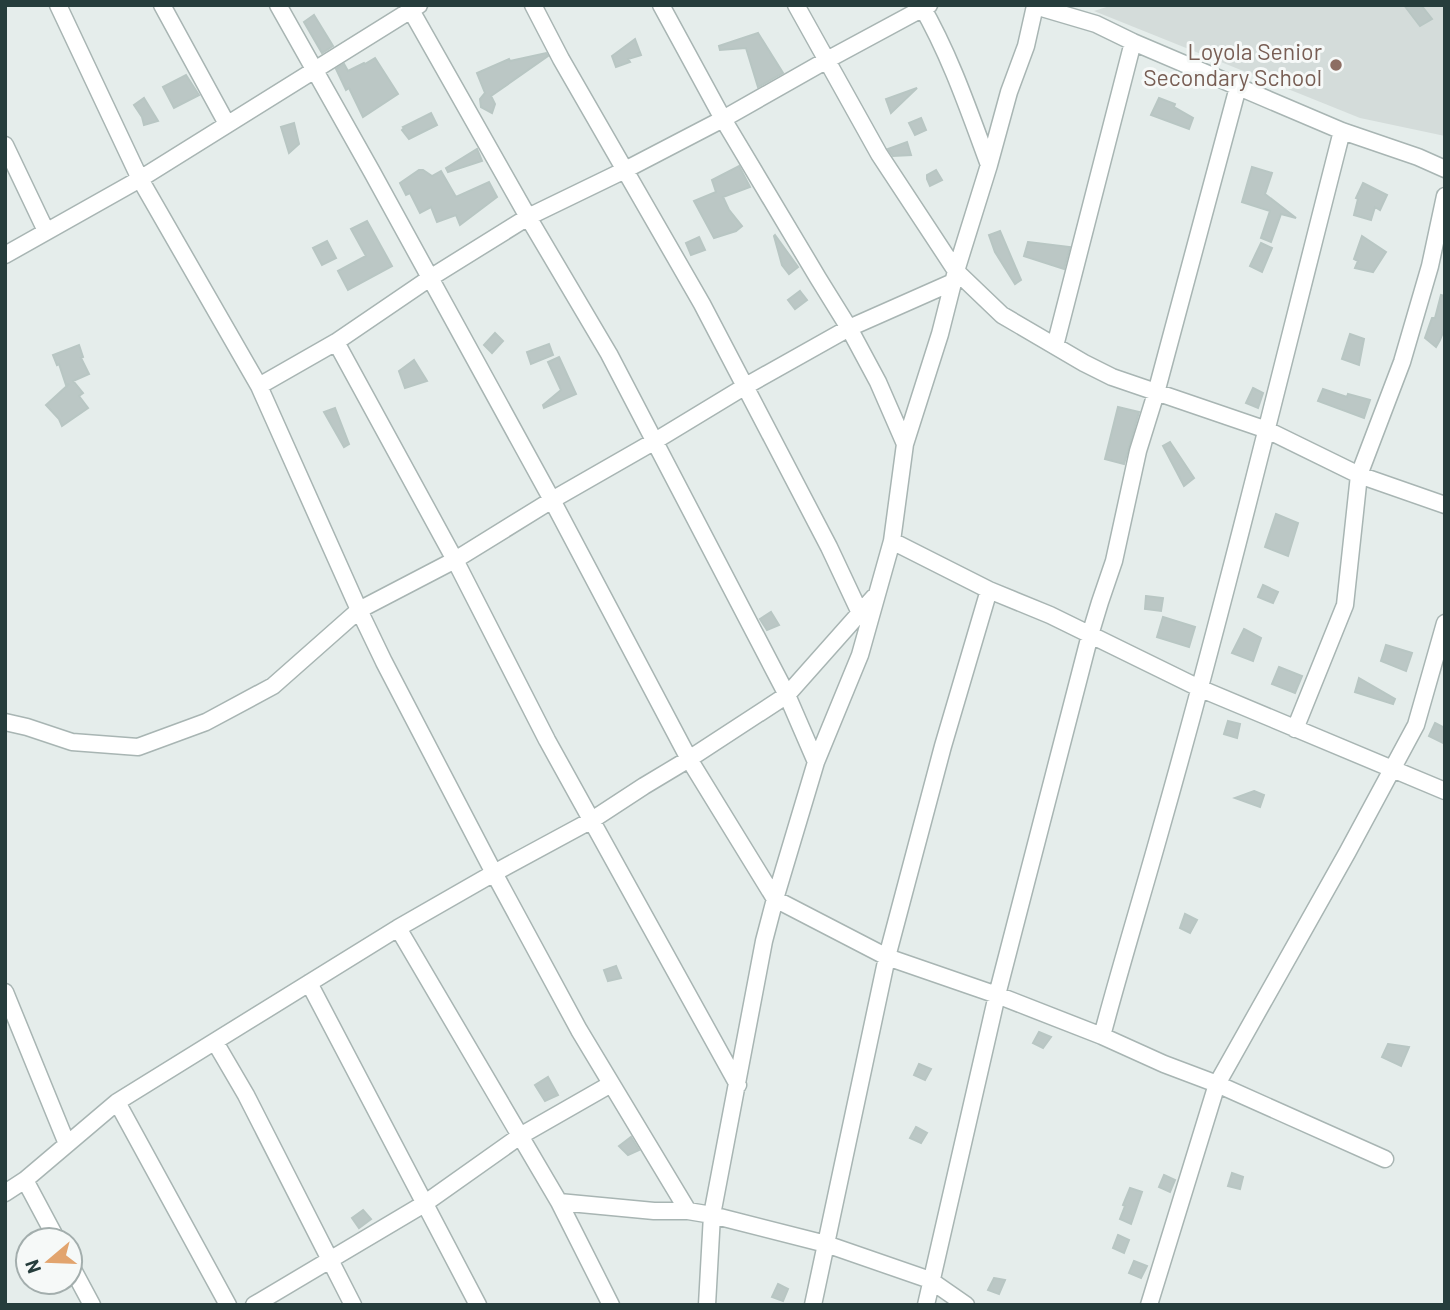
<svg xmlns="http://www.w3.org/2000/svg" width="1450" height="1310" font-family="Barlow,sans-serif">
<style>
.built{fill:#d4dcda}
.building{fill:#bbc7c5;stroke:#b8c6c3;stroke-width:2}
.lines{fill:none;stroke-linecap:round;stroke-linejoin:round}
.minor-casing{stroke:#a8b5b3;stroke-width:19}
.minor{stroke:#fff;stroke-width:16}
.education-dot{fill:#8d6e63;stroke:#f6f9f8;stroke-width:2.5}
.labels{text-anchor:middle;stroke-width:6;stroke-linejoin:round;paint-order:stroke}
.education-label{font-size:23px;fill:#785e54;stroke:#f6f9f8;text-anchor:end}
</style>
<rect width="100%" height="100%" fill="#e5edeb"/>
<path class="built" d="M1113 5H1445V136L1360 118 1094 11Z"/>
<path class="building" d="M1404 5H1421L1432 19 1420 26Z
M314 15 333 46 322 53 304 22Z
M758 33 783 73 758 87 746 48 720 50 719 46Z
M635 39 641 55 628 59 630 62 616 67 612 56Z
M546 53 548 56 491 96 495 104 492 113 481 107 480 99 485 93 477 73 509 59 510 61Z
M375 58 398 94 363 117 349 88 346 90 336 69 344 64 348 71 364 63 365 64Z
M186 75 199 95 174 108 163 87Z
M917 88 891 113 886 99Z
M144 98 158 121 144 125 142 117 134 105Z
M1159 98 1175 104 1174 107 1193 118 1189 129 1151 115Z
M431 113 437 125 409 139 402 130 404 128 403 127Z
M921 118 926 130 915 135 909 123Z
M294 123 299 144 289 153 281 127Z
M907 142 911 155 893 156 888 149Z
M477 149 482 161 448 172 446 168Z
M739 166 750 187 723 197 729 210 742 226 736 231 714 238 694 201 716 192 712 180Z
M1252 167 1272 173 1265 194 1296 218 1281 214 1271 242 1261 238 1270 211 1242 202Z
M419 170H423L432 176 441 171 456 197 489 182 497 197 460 225 456 215 437 222 431 207 420 213 410 193 406 195 400 183Z
M936 170 942 180 930 186 927 179V175Z
M1363 183 1387 195 1380 210 1375 207 1371 220 1354 215 1358 199 1356 198Z
M367 221 392 266 348 290 338 271 366 256 351 229Z
M1000 231 1021 280 1015 284 995 252 989 235Z
M775 235 798 267 789 274 782 265 774 236Z
M1362 236 1386 252 1373 272 1355 268 1358 261 1354 259Z
M699 237 705 250 691 255 686 243Z
M327 241 336 258 322 265 313 248Z
M1028 242 1070 247 1064 269 1024 256Z
M1261 243 1272 248 1262 272 1250 266Z
M800 291 807 300 795 309 788 300Z
M1441 295 1445 296V327L1440 340 1436 347 1425 338 1432 318H1435Z
M495 333 503 341 492 353 484 345Z
M1350 334 1364 339 1359 365 1342 359Z
M549 344 553 355 531 364 527 352Z
M79 345 83 357 81 358 89 374 73 381 83 393 79 396 88 408 62 426 59 419 46 405 69 384 66 385 59 364 57 365 53 355Z
M559 357 576 394 544 408 543 405 561 390 548 362Z
M414 360 427 381 405 388 399 371Z
M1253 388 1263 393 1258 408 1246 403Z
M1323 389 1347 397 1348 394 1370 400 1364 418 1318 401Z
M1118 407 1139 412 1124 464 1105 459Z
M335 408 349 444 344 447 324 412Z
M1170 442 1194 478 1184 486 1163 446Z
M1276 514 1298 523 1288 556 1265 547Z
M1263 585 1278 592 1273 603 1258 597Z
M1146 596 1163 598 1161 611 1145 609Z
M771 612 779 625 767 630 760 619Z
M1163 617 1195 627 1189 647 1157 637Z
M1244 629 1261 638 1253 661 1232 653Z
M1386 645 1412 653 1406 671 1381 661Z
M1279 667 1302 676 1295 693 1272 684Z
M1359 678 1395 699 1393 704 1355 692Z
M1228 721 1240 724 1237 738 1224 734Z
M1435 723 1445 728V744L1429 736Z
M1254 791 1264 795 1260 807 1235 798Z
M1185 914 1197 920 1190 933 1180 928Z
M616 966 621 978 608 981 604 970Z
M1039 1032 1051 1037 1043 1048 1033 1043Z
M1388 1044 1409 1047 1401 1066 1382 1057Z
M919 1064 931 1069 925 1080 914 1075Z
M548 1077 558 1095 545 1101 535 1085Z
M916 1127 927 1133 921 1143 910 1138Z
M631 1137 639 1150 628 1155 619 1146Z
M1232 1173 1243 1177 1240 1189 1228 1186Z
M1164 1175 1175 1180 1170 1192 1159 1187Z
M1130 1188 1142 1192 1131 1224 1120 1219 1125 1206 1123 1205Z
M363 1210 371 1219 359 1228 352 1218Z
M1118 1235 1129 1240 1124 1253 1113 1248Z
M1134 1261 1147 1266 1141 1278 1129 1273Z
M994 1278 1005 1280 999 1294 988 1290Z
M778 1284 788 1289 783 1301 772 1297Z"/>
<g class="lines">
<defs>
<path id="minor" d="M58 5 140 179 259 386 359 610 384 662 494 873 579 1030 688 1211
M162 5 227 124
M278 5 372 172 552 500 689 759 775 899 887 957 997 995 1102 1036 1164 1064 1217 1084 1385 1159
M408 5 528 217 609 354 787 695 816 762
M533 5 561 59 702 304 829 547 860 613
M661 5 723 119 818 278 849 328 878 382 905 444
M796 5 879 154 956 271 1002 315 1084 363 1112 377 1267 430 1359 475 1445 505
M921 5C950 55 969 111 989 165
M5 145 46 231
M5 255 140 179 419 5
M336 342 455 560 547 740 738 1085
M1055 346 1133 42
M259 386 336 342 430 278 528 217 625 170 723 119 827 60 929 5
M892 541 989 590 1050 615 1199 688 1445 791
M5 722 27 727 72 742 138 747 206 722 273 686 359 610 455 560 552 500 655 441 744 387 849 328 953 282
M1295 729 1345 605 1359 475 1402 362 1430 266 1445 196
M398 928 559 1202 654 1211H688L712 1215 826 1244 930 1280 966 1305
M309 983 478 1305
M5 992 67 1144
M1102 1036C1120 968 1141 900 1160 832 1226 600 1282 365 1342 131
M215 1042 246 1095 353 1305
M117 1102 228 1305
M25 1180 57 1240
M5 1193 25 1180 117 1102 398 928 494 873 592 820 644 786 689 759 787 695 874 597
M559 1202 611 1305
M70 1264 92 1305
M254 1305 424 1204 520 1136 611 1084
M707 1305 712 1215 764 941 775 899 816 762 860 655 892 541 905 444 940 334 956 271 989 165 1009 92 1026 46 1035 6 1096 24 1133 42 1342 131 1418 157 1445 169
M813 1305 887 957 943 746 989 590
M926 1305 997 995 1090 635 1100 602 1114 561 1138 451 1156 393 1238 87
M1149 1305 1217 1084 1347 853 1416 725 1445 623"/>
</defs>
<use href="#minor" class="minor-casing"/>
<use href="#minor" class="minor"/>
</g>
<circle class="education-dot" cx="1336" cy="65" r="7"/>
<g class="labels">
<g class="education-label">
<text x="1322" y="60">Loyola Senior<tspan x="1322" dy="26">Secondary School</tspan></text>
</g>
</g>
<rect width="1450" height="1310" fill="none" stroke="#263d3c" stroke-width="14"/>
<g transform="translate(49 1261) rotate(251)"><circle r="33" fill="#f6f9f8" stroke="#a3aead" stroke-width="2"/>
<path d="M0-5L12 26L0 18L-12 26Z" fill="#e2a46e"/>
<text y="-10" font-size="19" font-weight="bold" text-anchor="middle" fill="#263d3c">N</text>
</g>
</svg>
